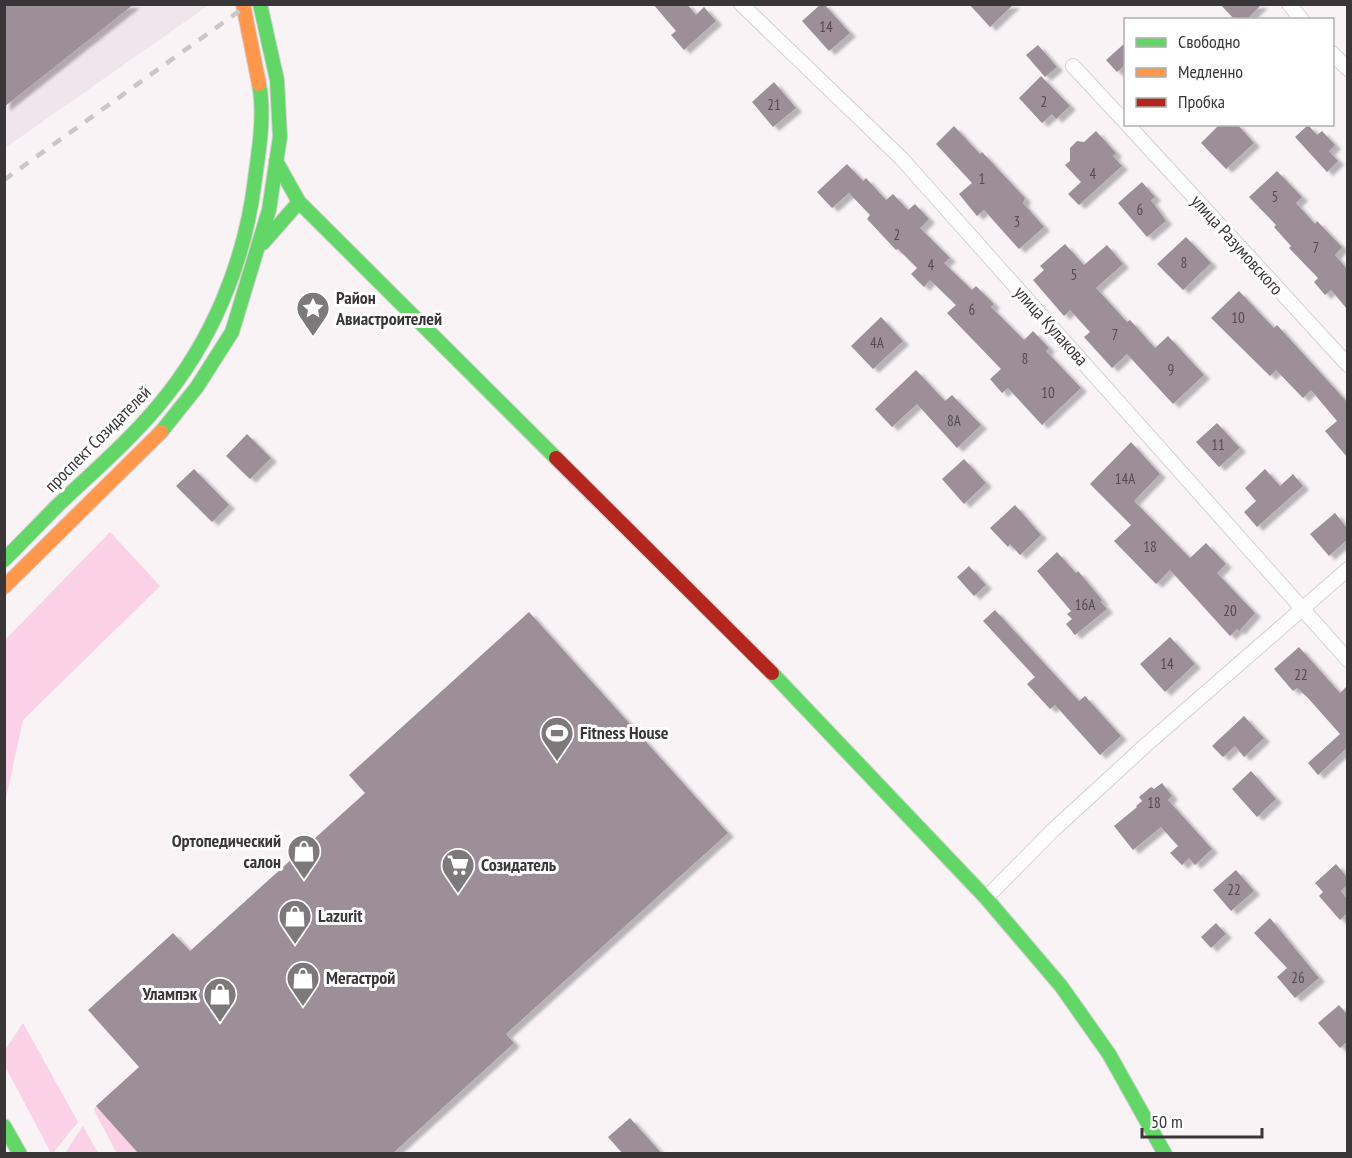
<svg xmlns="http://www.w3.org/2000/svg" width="1352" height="1158" font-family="'PT Sans Narrow',sans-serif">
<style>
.built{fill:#f0e5eb}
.green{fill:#fad1e6}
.building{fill:#9d8f97;filter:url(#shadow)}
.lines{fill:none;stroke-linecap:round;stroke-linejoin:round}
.street-casing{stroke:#d5d1d3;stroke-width:16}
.fast-casing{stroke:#d5d1d3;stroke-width:16}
.slow-casing{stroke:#d5d1d3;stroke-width:16}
.jam-casing{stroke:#d5d1d3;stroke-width:16}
.street{stroke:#fefdfe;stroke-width:14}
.fast{stroke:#63d668;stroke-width:14}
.slow{stroke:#ff974d;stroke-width:14}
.jam{stroke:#b3261e;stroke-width:14}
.rail{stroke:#c8c6c7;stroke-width:4.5;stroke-dasharray:10 10;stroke-linecap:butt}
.labels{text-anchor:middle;stroke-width:6;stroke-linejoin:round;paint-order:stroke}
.number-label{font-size:15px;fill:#534c50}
.street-label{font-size:18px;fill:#3a3638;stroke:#fff}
.poi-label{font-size:18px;font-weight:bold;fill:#3a3638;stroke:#fff;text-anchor:start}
</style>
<defs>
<filter id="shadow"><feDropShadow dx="6" dy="4" stdDeviation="1.5" flood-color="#0004"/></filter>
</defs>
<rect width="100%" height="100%" fill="#f9f3f6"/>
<path class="built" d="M5 5H209L5 148Z"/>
<path class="green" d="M110 532 160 586 23 720 5 803V640Z
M23 1023 78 1122 53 1153H51L5 1066V1050Z
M96 1106 139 1153H118L115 1150 94 1110Z
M83 1126 98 1153H65Z"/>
<path class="building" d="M4 4H134L4 107Z
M653 4H687L696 15 704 7 716 21 684 50 671 35 676 31Z
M821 4H824L850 33 829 51 802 21Z
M969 4H1014L990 27Z
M1220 4H1262L1246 20H1235Z
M1125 43V65L1117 72 1106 60Z
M1038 45 1057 67 1045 77 1026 55Z
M1041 76 1070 106 1056 119 1052 114 1042 123 1019 98Z
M774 82 796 108 773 127 752 102Z
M1220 124H1237L1254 143 1226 169 1201 143Z
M1308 125 1317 135 1322 131 1335 145 1329 151 1338 161 1327 172 1295 137Z
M954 126 980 154 982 152 1025 198 1023 203 1044 227 1019 249 984 210 977 216 959 194 972 183 936 144Z
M1096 131 1116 153 1113 156 1122 166 1079 205 1068 194 1081 182 1065 165 1070 161V148L1077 141 1084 142Z
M847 164 863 181 866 178 886 200 893 194 908 210 915 204 929 219 920 228 950 258 944 263 972 290 976 286 994 304 991 307 1024 340 1033 331 1049 348 1046 351 1081 388 1042 425 1008 388 1002 393 990 379 1001 369 947 313 956 305 930 280 924 287 911 274 917 268 898 249 896 250 867 219 870 215 849 193 832 208 817 192Z
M1277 171 1302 197 1296 203 1315 224 1317 221 1342 247 1335 255 1347 269V309L1331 290 1325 295 1314 282 1318 278 1289 248 1291 246 1274 227 1276 225 1249 197Z
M1142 182 1155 197 1151 200 1166 221 1147 237 1118 203Z
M1186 237 1211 263 1183 290 1157 264Z
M1065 244 1084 265 1107 245 1123 264 1096 288 1127 322 1130 320 1155 348 1168 336 1204 375 1173 404 1127 354 1112 368 1084 337 1090 332 1070 310 1064 316 1033 280 1044 270 1040 266Z
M1239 291 1274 328 1277 325 1347 402V457L1325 431 1337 421 1311 390 1303 398 1276 370 1270 376 1211 318Z
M881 317 903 341 873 369 851 346Z
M916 370 945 401 952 395 981 425 957 448 917 404 892 427 875 409Z
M1217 423 1240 448 1219 467 1196 442Z
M247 434 271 458 250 479 226 456Z
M1131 442 1160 474 1134 501 1190 558 1206 543 1226 564 1217 573 1255 613 1239 631 1237 629 1230 636 1170 570 1156 584 1114 541 1131 525 1090 484Z
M964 459 986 483 964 504 942 479Z
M194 469 229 505 212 522 176 486Z
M1265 469 1280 486 1293 474 1303 486 1257 527 1244 512 1256 501 1245 488Z
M1015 505 1041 535 1020 555 1010 544 1008 547 990 528Z
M1335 513 1347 528V540L1329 556 1310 534Z
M1057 552 1076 573 1078 571 1102 600 1101 602 1107 609 1075 635 1066 624 1072 619 1067 614 1071 611 1037 571Z
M969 566 986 585 974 596 957 577Z
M995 610 1079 701 1085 696 1121 736 1100 755 1055 705 1050 709 1027 684 1035 677 983 621Z
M529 612 728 833 506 1034 514 1043 392 1154H139L96 1106 139 1067 88 1010 173 933 190 951 365 793 349 775Z
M1170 637 1195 664 1165 692 1140 664Z
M1299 647 1340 693 1347 686V748L1318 775 1308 763 1340 734 1308 698 1297 688 1293 691 1274 669Z
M1244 716 1264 738 1244 757 1235 746 1223 757 1212 746Z
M1251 771 1276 799 1257 817 1232 789Z
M1162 783 1172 796 1168 800 1212 849 1195 865 1189 858 1182 865 1170 853 1178 846 1161 827 1133 850 1114 826 1137 807 1136 806 1142 801 1139 797 1151 787 1154 789Z
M1336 864 1347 877V885L1341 891 1347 899V913L1340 920 1319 896 1323 892 1315 883Z
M1236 870 1254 891 1231 911 1213 890Z
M1270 918 1319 978 1295 998 1277 977 1287 968 1254 933Z
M1216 923 1226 934 1211 948 1201 937Z
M1339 1005 1347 1014V1042L1340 1048 1318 1023Z
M630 1118 662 1154H623L608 1137Z"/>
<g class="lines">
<defs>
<path id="street" d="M741 4 902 159 1348 660
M1289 4 1302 20
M1332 53 1348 69
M1073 66 1126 123
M1127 124 1348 365
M986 898 1051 832 1147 744 1348 569"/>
<path id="fast" d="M276 161 299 202 556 458
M263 243 299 202
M161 432 197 387 232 332 269 210 280 137 277 80 260 4
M4 560C22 542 40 523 58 505 92 473 128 442 158 406 212 342 245 262 255 179 259 149 265 115 259 84
M772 673 986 898 1061 986 1109 1054 1165 1154
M4 1126 20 1154"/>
<path id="slow" d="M243 4 259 84
M4 587 161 432"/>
<path id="jam" d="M556 458 772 673"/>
</defs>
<use href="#street" class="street-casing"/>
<use href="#fast" class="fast-casing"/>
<use href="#slow" class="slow-casing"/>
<use href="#jam" class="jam-casing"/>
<use href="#street" class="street"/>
<use href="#fast" class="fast"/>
<use href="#slow" class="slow"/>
<use href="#jam" class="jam"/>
<path class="rail" d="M4 180 249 4"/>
</g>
<defs>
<symbol id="sight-pin" viewBox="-11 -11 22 30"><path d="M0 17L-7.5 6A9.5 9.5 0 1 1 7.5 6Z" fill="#7d787a" stroke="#fff"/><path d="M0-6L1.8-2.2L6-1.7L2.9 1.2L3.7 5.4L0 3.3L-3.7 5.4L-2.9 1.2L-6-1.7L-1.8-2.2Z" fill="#fff"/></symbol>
<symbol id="stadium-pin" viewBox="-11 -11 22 30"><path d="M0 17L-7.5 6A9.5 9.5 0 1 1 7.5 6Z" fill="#7d787a" stroke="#fff"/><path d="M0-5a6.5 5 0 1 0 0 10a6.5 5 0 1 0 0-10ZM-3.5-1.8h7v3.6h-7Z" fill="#fff"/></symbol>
<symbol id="shop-pin" viewBox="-11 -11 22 30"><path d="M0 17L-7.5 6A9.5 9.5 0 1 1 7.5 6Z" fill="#7d787a" stroke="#fff"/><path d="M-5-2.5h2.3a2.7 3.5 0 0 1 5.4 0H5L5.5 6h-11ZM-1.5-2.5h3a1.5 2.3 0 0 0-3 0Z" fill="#fff"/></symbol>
<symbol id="supermarket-pin" viewBox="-11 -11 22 30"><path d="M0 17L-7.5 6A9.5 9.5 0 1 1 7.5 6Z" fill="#7d787a" stroke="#fff"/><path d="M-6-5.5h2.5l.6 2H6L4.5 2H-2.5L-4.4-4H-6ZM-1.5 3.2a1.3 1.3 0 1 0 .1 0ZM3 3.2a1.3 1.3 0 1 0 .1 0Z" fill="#fff"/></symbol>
</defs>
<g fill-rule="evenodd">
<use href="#sight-pin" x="294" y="289" width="38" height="52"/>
<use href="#stadium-pin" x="538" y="714" width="38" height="52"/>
<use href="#shop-pin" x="285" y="832" width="38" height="52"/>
<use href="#supermarket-pin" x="439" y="846" width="38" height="52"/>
<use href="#shop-pin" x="276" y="897" width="38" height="52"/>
<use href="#shop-pin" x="284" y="959" width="38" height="52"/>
<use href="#shop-pin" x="201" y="975" width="38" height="52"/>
</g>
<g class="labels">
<g class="number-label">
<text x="826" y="32">14</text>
<text x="1044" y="107">2</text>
<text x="774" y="110">21</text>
<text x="1093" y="179">4</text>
<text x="982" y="184">1</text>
<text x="1275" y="202">5</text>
<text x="1140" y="215">6</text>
<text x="1017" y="227">3</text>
<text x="897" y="240">2</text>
<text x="1316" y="253">7</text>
<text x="1184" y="268">8</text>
<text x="931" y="270">4</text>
<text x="1074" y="280">5</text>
<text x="972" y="315">6</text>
<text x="1238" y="323">10</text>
<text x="1115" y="340">7</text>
<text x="877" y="348">4А</text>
<text x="1025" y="364">8</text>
<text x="1171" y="375">9</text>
<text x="1048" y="398">10</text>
<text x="954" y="426">8А</text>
<text x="1218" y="450">11</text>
<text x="1125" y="484">14А</text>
<text x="1150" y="552">18</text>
<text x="1085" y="610">16А</text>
<text x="1230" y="616">20</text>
<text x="1167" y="669">14</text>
<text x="1301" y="680">22</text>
<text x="1154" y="808">18</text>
<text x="1234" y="895">22</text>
<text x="1298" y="983">26</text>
</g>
<g class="street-label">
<text transform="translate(1237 245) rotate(48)" y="6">улица Разумовского</text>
<text transform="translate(1051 326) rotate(48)" y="6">улица Кулакова</text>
<text transform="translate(98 439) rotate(-45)" y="6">проспект Созидателей</text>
</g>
<g class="poi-label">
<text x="336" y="304">Район<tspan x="336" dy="21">Авиастроителей</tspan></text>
<text x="580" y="739">Fitness House</text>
<text x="281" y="847" text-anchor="end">Ортопедический<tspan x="281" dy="21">салон</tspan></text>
<text x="481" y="871">Созидатель</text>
<text x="318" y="922">Lazurit</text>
<text x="326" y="984">Мегастрой</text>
<text x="197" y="1000" text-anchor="end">Улампэк</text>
</g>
</g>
<rect width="1352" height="1158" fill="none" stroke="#3a3638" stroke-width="12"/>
<rect x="1124" y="18" width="210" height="108" fill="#ffffff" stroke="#b0afaf" stroke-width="1.5"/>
<rect x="1136" y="38" width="30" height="9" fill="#63d668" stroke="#b0afaf" stroke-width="1.5"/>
<text x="1178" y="48" font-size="18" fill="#3a3638">Свободно</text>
<rect x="1136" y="68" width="30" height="9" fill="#ff974d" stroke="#b0afaf" stroke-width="1.5"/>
<text x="1178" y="78" font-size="18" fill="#3a3638">Медленно</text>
<rect x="1136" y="98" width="30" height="9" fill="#b3261e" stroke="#b0afaf" stroke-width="1.5"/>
<text x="1178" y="108" font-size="18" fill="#3a3638">Пробка</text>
<path d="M1142 1128v9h120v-9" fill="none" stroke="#3a3638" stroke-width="3"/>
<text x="1151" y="1128" font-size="18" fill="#3a3638" stroke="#ffffff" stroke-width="4.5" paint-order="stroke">50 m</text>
</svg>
